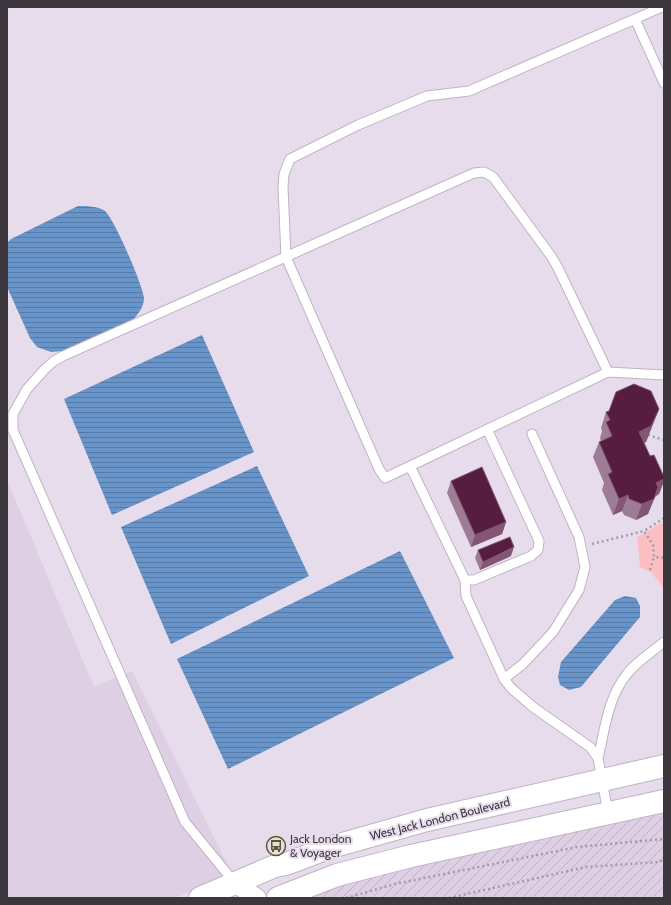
<svg xmlns="http://www.w3.org/2000/svg" width="671" height="905" font-family="Cabin,sans-serif">
<style>
.built{fill:#decfe5}
.industrial{fill:url(#industrial-furrows)}
.grass{fill:#fbbfc2}
.water{fill:url(#water-rules)}
.lines{fill:none;stroke-linecap:round;stroke-linejoin:round}
.service-casing{stroke:#bfb4c3;stroke-width:11}
.minor-casing{stroke:#bfb4c3;stroke-width:20}
.secondary-casing{stroke:#bfb4c3;stroke-width:24}
.path{stroke:#a39ba7;stroke-width:2.5;stroke-dasharray:2 3;stroke-linecap:butt}
.service{stroke:#fff;stroke-width:9}
.minor{stroke:#fff;stroke-width:18}
.secondary{stroke:#fff;stroke-width:22}
.wall{fill:#9e7c96}
.shaded-wall{fill:#825674}
.building{fill:#561d40;stroke:#825674}
.labels{text-anchor:middle;stroke-width:4;stroke-linejoin:round;paint-order:stroke}
.street-label{font-size:12px;fill:#3a363c;stroke:#e7dcec}
.poi-label{font-size:12px;fill:#3a363c;stroke:#e7dcec;text-anchor:start}
</style>
<defs>
<pattern id="industrial-furrows" width="10" height="10" patternUnits="userSpaceOnUse"><rect width="10" height="10" fill="#decfe5"/><path d="M-1 1l2-2M0 10L10 0M9 11l2-2" fill="none" stroke="#bfb2c5"/></pattern>
<pattern id="water-rules" width="6" height="5" patternUnits="userSpaceOnUse"><rect width="6" height="5" fill="#6894ca"/><path d="M0 2.5h6" fill="none" stroke="#577aa5"/></pattern>
</defs>
<rect width="100%" height="100%" fill="#e7dcec"/>
<path class="built" d="M7 480 94 687 132 671 232 874 175 898H7Z"/>
<path class="industrial" d="M664 806V898H290Z"/>
<path class="grass" d="M664 521V589L652 573 640 567 637 536 642 535Z"/>
<path class="water" d="M78 206C87 206 97 206 105 211 114 218 143 286 144 298 144 307 138 314 133 320L64 351 51 352 37 347 30 338 7 287V243L11 239Z
M202 335 254 452 112 515 64 399Z
M257 466 309 576 171 644 121 527Z
M400 551 454 658 228 769 177 659Z
M625 596 636 598 640 606V617L581 687 569 690 560 685 558 677 561 662 615 600Z"/>
<g class="lines">
<defs>
<path id="service" d="M662 7 635 19 664 83
M635 19 469 91 427 96 358 125 290 159 284 174 283 187 286 257 379 469 385 478 608 372 664 375
M532 434 579 537 585 567 579 590 553 632 523 664 504 679 511 688 533 707 590 747 598 758 608 813
M410 466 465 580H474L531 556 538 550 539 541 487 429
M465 580 466 596 504 679
M598 758C605 729 608 697 627 674 635 663 653 651 664 642
M235 883 185 822 13 430V414L27 389 45 369 54 361 63 356 474 173 484 172 493 177 551 256 558 268 608 372"/>
<path id="minor" d="M235 883 257 898"/>
<path id="secondary" d="M200 898 275 866 286 864 328 848 427 820 664 766
M278 898 337 875 411 856 664 801"/>
</defs>
<use href="#service" class="service-casing"/>
<use href="#minor" class="minor-casing"/>
<use href="#secondary" class="secondary-casing"/>
<path class="path" d="M648 435 664 440
M664 518 644 531 653 545 654 557 664 558
M592 544 644 531
M650 570 654 557
M346 898 395 884 577 847 664 839
M449 898 586 867 658 862 664 860"/>
<use href="#service" class="service"/>
<use href="#minor" class="minor"/>
<use href="#secondary" class="secondary"/>
</g>
<path class="wall" d="M616 392 659 409 646 442 644 443 650 456 664 477V481L659 494 655 497 648 514 636 520 624 515 622 511 613 515 602 490 604 483 593 457 599 442 601 441 600 438 602 431 601 428 606 412 609 411Z
M451 481 506 522 502 534 471 547 447 493Z
M478 550 511 556 480 570 475 558Z"/>
<path class="shaded-wall" d="M659 409 646 442 633 448 639 432Z
M664 479V481L659 494 651 498 656 483Z
M628 495 622 511 613 515 619 499Z
M654 499 648 514 636 520 642 504Z
M506 522 502 534 471 547 475 535Z
M514 547 511 556 480 570 483 562Z"/>
<path class="building" d="M634 384 651 391 659 409 651 426 639 432 650 456 654 455 664 477V479L656 483 658 487 654 499 642 504 629 499 628 495 619 499 608 474 612 472 599 442 612 436 606 422 610 420 606 412 609 411 616 392Z
M482 467 506 522 475 535 451 481Z
M510 537 514 547 483 562 478 550Z"/>
<defs>
<symbol id="bus-ring" viewBox="-11 -11 22 22"><circle r="9.5" fill="#e7dcec" stroke="#5c5926" stroke-width="1.5"/><path d="M-5-6H5V4H4V6H2V4H-2V6H-4V4H-5ZM-3.5-4V0h7V-4ZM-3.5 1.2v1.5H-2V1.2ZM2 1.2v1.5H3.5V1.2Z" fill="#5c5926"/></symbol>
</defs>
<g fill-rule="evenodd">
<use href="#bus-ring" x="265" y="835" width="22" height="22"/>
</g>
<g class="labels">
<g class="street-label">
<text transform="translate(440 819) rotate(-14)" y="4">West Jack London Boulevard</text>
</g>
<g class="poi-label">
<text x="290" y="843">Jack London<tspan x="290" dy="14">&amp; Voyager</tspan></text>
</g>
</g>
<rect width="671" height="905" fill="none" stroke="#3a363c" stroke-width="16"/>
</svg>
